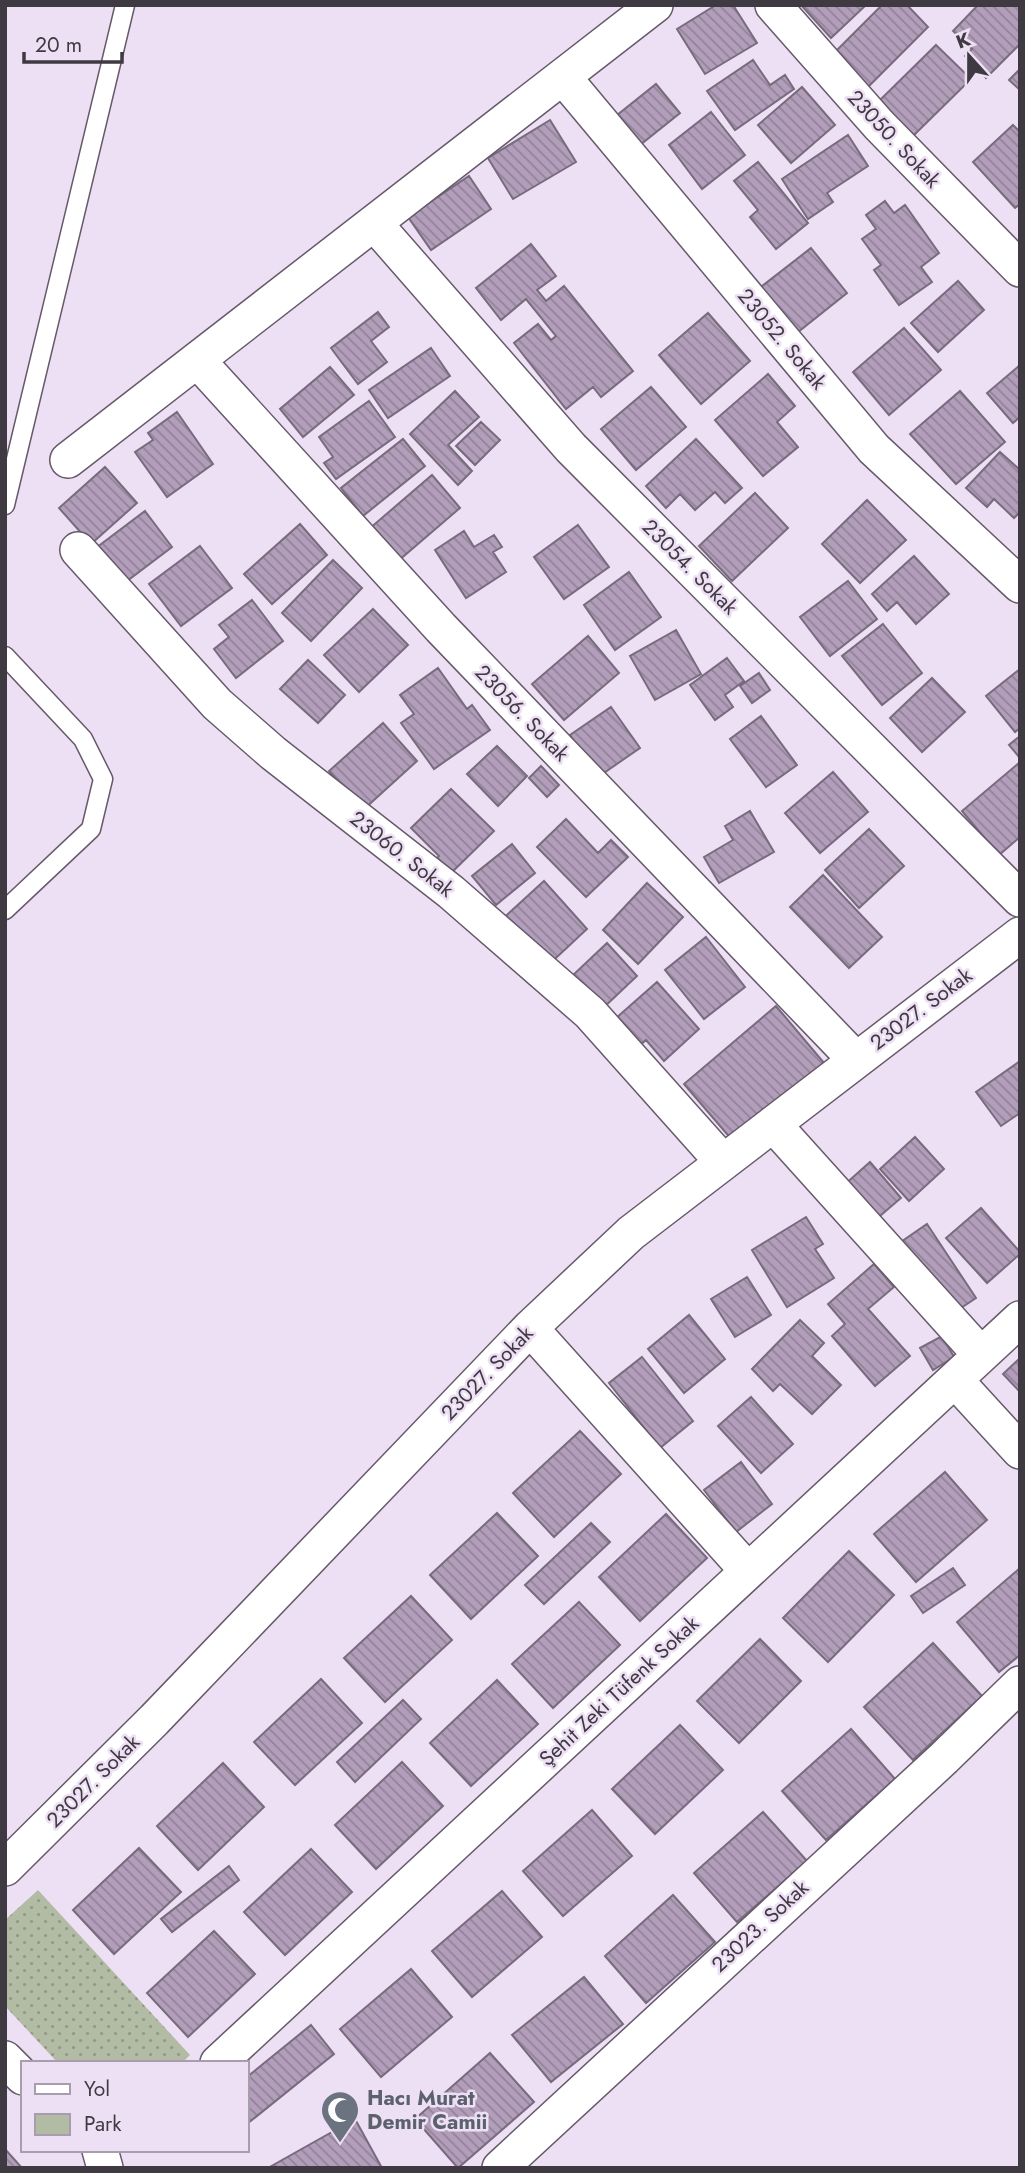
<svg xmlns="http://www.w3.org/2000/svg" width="1025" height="2173" font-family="Jost,sans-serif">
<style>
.green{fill:url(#green-dots)}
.building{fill:url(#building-back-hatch);stroke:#786b7d;stroke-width:2}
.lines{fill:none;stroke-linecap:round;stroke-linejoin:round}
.service-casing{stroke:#665a6a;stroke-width:21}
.minor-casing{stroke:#665a6a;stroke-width:38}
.service{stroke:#fff;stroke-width:18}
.minor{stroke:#fff;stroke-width:35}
.labels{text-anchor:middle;stroke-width:5;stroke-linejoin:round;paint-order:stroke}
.street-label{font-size:21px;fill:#3f3941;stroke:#eee0f4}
.worship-label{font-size:21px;font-weight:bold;fill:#5b616d;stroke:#eee0f4;text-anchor:start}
</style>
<defs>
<pattern id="green-dots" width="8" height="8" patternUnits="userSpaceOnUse" patternTransform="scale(1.75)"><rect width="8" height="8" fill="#b2bba3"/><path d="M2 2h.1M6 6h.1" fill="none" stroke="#929986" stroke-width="1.8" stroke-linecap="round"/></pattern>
<pattern id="building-back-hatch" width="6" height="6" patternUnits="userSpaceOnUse" patternTransform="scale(1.75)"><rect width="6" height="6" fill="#b29eba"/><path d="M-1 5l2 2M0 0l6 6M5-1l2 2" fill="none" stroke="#928299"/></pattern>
</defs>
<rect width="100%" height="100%" fill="#eee0f4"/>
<path class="green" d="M38 1890 190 2055 182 2063H58L5 2006V1920Z"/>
<path class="building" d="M716 5H733L757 43 705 74 677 29Z
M801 5H866L831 38Z
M882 5H907L928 27 868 87 834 53Z
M978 5H1020V44L986 78 965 56 972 49 953 31Z
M936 45 971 79 913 136 879 101Z
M753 60 770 85 785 75 794 89 735 130 707 91Z
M1020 69V90L1009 80Z
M656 84 680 113 635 149 611 120Z
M802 87 835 125 791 163 758 125Z
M711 112 745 155 702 189 669 145Z
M550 120 576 162 513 199 488 158Z
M1013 125 1020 132V204L1015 208 973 162Z
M848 135 868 166 827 193 833 202 808 219 782 179Z
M758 162 808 223 776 249 750 217 758 210 734 181Z
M469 176 491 209 431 250 408 217Z
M885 201 894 213 905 205 939 253 921 267 932 282 899 305 874 270 881 265 862 239 876 229 866 215Z
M531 244 556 276 537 290 546 301 564 286 633 371 601 397 593 387 566 409 514 343 538 324 551 340 556 336 526 299 501 320 476 288Z
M811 248 847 293 793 336 757 290Z
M958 281 984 310 938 352 911 323Z
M378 312 389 327 371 341 387 362 358 384 331 348Z
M708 313 750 361 701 404 659 355Z
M904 328 941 370 889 415 853 372Z
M431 348 450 376 388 418 369 390Z
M1020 365V417L1013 423 987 393Z
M330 367 354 395 303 437 280 409Z
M768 374 795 406 777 422 798 447 763 476 715 420Z
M651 387 686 427 636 470 601 429Z
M455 391 479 417 448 445 472 471 458 485 410 434Z
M960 391 1005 442 956 484 910 434Z
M369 401 395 437 336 479 324 463 333 457 319 437Z
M177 412 213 464 167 497 135 452 153 440 148 433Z
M481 422 500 440 475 465 456 446Z
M403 439 425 466 363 516 341 488Z
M696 439 742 488 725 503 715 492 695 510 680 494 666 508 646 486Z
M1000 452 1020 470V512L1014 518 994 499 987 507 966 488Z
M105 467 137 503 91 544 59 508Z
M432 475 460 508 398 561 369 529Z
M755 493 788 528 732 581 699 546Z
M867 500 906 540 860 583 822 544Z
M145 511 172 547 123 584 96 548Z
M300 524 327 555 272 604 244 574Z
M578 525 609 567 564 599 534 557Z
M464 531 474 547 494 535 502 547 493 552 506 572 466 598 435 550Z
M200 546 232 588 181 626 149 584Z
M914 556 949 594 916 624 897 602 887 611 872 594Z
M333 560 362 588 311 641 282 613Z
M629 572 661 617 615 650 584 605Z
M848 581 877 619 830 656 800 617Z
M252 600 283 641 236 678 214 649 229 637 219 625Z
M373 609 408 645 359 692 324 655Z
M883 624 922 673 882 705 842 656Z
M676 630 701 674 655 700 630 656Z
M588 636 619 673 564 720 532 684Z
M727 658 744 681 725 695 733 707 715 720 690 685Z
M308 660 345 695 318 723 280 689Z
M438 668 467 709 472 705 490 730 434 769 401 723 414 714 400 695Z
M1020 669V728L1015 732 986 696Z
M759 673 770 690 752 703 740 686Z
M932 678 965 712 922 752 890 718Z
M611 707 640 748 598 777 570 735Z
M761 716 797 765 766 787 730 739Z
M383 723 417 761 363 810 329 771Z
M1020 736V756L1019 757 1009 745Z
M497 746 527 776 498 806 467 774Z
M1020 762V837L999 855 962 811Z
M541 766 559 785 547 797 529 778Z
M833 772 868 812 820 853 785 813Z
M451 789 494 831 446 878 431 864 439 856 411 828Z
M750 811 774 852 719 883 704 857 733 840 725 826Z
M566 819 598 853 611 840 628 857 586 897 537 847Z
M869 829 904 866 859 908 825 870Z
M512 844 535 873 496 905 472 876Z
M823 875 882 937 849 968 790 907Z
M544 881 587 929 543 970 498 923Z
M647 883 683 917 638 964 603 930Z
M706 937 745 987 704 1019 665 970Z
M607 943 637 976 602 1009 571 977Z
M657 982 699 1029 664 1061 646 1040 639 1046 615 1019Z
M776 1006 824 1063 733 1141 684 1084Z
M1020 1061V1113L1001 1126 976 1092Z
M915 1137 944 1169 909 1201 880 1169Z
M870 1162 901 1198 874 1221 843 1186Z
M981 1208 1020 1252V1254L987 1283 946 1238Z
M806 1217 823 1244 815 1249 834 1278 787 1307 752 1250Z
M927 1224 976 1298 952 1314 898 1244Z
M874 1264 894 1287 868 1309 910 1356 875 1386 832 1336 845 1324 828 1304Z
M747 1277 771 1315 735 1337 711 1299Z
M689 1315 725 1359 684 1393 648 1349Z
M800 1320 824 1343 812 1356 841 1385 812 1414 780 1384 773 1391 752 1369Z
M942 1336 954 1357 933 1370 920 1348Z
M642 1357 693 1421 660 1448 609 1383Z
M1020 1358V1392L1003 1374Z
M751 1397 793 1444 761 1473 718 1426Z
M580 1431 621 1474 554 1537 513 1493Z
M741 1462 772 1504 736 1532 704 1490Z
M945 1472 987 1520 916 1582 874 1534Z
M497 1513 538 1556 471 1619 430 1575Z
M666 1514 707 1558 640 1621 599 1577Z
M591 1523 610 1542 544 1604 525 1585Z
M849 1551 894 1595 828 1662 783 1618Z
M953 1568 965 1585 923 1613 911 1596Z
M1020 1568V1655L999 1672 957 1622Z
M411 1596 452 1640 385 1702 344 1658Z
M579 1602 620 1645 553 1708 512 1664Z
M760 1639 801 1681 739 1743 697 1701Z
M933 1643 982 1696 913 1760 864 1707Z
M321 1679 362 1723 295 1785 254 1742Z
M497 1680 538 1724 471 1786 430 1743Z
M403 1700 421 1719 355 1782 337 1762Z
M680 1725 723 1770 655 1834 612 1789Z
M851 1729 895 1779 826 1840 782 1791Z
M402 1762 443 1806 376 1869 335 1825Z
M223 1763 264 1807 198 1870 157 1826Z
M592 1810 632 1856 563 1916 523 1871Z
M763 1812 807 1861 737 1922 694 1873Z
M139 1848 181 1892 114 1954 73 1910Z
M311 1849 352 1892 285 1955 244 1912Z
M229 1866 239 1880 172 1932 161 1919Z
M502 1891 542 1937 472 1997 432 1951Z
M673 1895 715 1942 646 2003 605 1956Z
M214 1931 255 1974 188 2037 147 1993Z
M411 1969 452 2017 381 2077 340 2029Z
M584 1977 623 2024 551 2082 512 2035Z
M311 2025 334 2054 247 2124V2077Z
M490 2053 534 2102 458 2168 415 2119Z
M355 2119 382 2168H268Z
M5 2149 22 2168H5Z"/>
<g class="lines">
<defs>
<path id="service" d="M5 505 125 5
M5 656 83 739 103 779 91 829 5 910"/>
<path id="minor" d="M773 5 879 125 1020 269
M563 77 874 449 1020 585
M374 223 571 448 1020 899
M197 360 441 628 855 1059
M68 460 655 5
M78 550 217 704 273 753 451 892 590 1013 723 1162
M773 1124 981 1355
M530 1328 748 1571
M955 1380 1020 1451
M5 1868 154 1720 530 1328 631 1233 1020 935
M5 2059 23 2077
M218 2063 1020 1319
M100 2150 105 2168
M500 2168 944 1758 1020 1684"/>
</defs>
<use href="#service" class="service-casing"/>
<use href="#minor" class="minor-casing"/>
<use href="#service" class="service"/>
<use href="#minor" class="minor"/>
</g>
<defs>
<symbol id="mosque-pin" viewBox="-11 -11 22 30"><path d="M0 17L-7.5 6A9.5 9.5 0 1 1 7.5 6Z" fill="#6b7280" stroke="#eee0f4"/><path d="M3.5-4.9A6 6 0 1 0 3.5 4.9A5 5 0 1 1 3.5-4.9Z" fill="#fff"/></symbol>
</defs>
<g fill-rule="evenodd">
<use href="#mosque-pin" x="318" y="2088" width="44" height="60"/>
</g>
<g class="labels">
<g class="street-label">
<text transform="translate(894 139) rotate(47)" y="7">23050. Sokak</text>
<text transform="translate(782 339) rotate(50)" y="7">23052. Sokak</text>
<text transform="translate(690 567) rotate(45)" y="7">23054. Sokak</text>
<text transform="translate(522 713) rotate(46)" y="7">23056. Sokak</text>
<text transform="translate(402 854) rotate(38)" y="7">23060. Sokak</text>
<text transform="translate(921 1009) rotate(-37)" y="7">23027. Sokak</text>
<text transform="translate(487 1373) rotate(-46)" y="7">23027. Sokak</text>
<text transform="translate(619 1691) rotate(-43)" y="7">Şehit Zeki Tüfenk Sokak</text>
<text transform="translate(93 1781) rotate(-45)" y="7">23027. Sokak</text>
<text transform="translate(760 1926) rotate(-43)" y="7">23023. Sokak</text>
</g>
<g class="worship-label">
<text x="367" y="2105">Hacı Murat<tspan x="367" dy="24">Demir Camii</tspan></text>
</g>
</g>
<rect width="1025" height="2173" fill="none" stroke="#3f3941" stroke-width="14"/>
<rect x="21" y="2061" width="228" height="91" fill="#eee0f4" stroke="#a89dac" stroke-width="2"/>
<rect x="35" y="2084" width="35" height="10" fill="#ffffff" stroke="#a89dac" stroke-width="2"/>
<text x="84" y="2096" font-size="21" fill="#3f3941">Yol</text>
<rect x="35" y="2114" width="35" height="21" fill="#b2bba3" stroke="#a89dac" stroke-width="2"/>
<text x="84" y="2131" font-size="21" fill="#3f3941">Park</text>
<g transform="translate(969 56) rotate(339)" stroke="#eee0f4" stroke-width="5" paint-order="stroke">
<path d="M0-5L12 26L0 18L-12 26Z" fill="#3f3941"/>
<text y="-10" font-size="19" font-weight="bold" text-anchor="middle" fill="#3f3941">K</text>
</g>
<path d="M24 52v10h98v-10" fill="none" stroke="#3f3941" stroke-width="3.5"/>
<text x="35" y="52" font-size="21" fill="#3f3941" stroke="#eee0f4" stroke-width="5" paint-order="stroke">20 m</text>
</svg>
